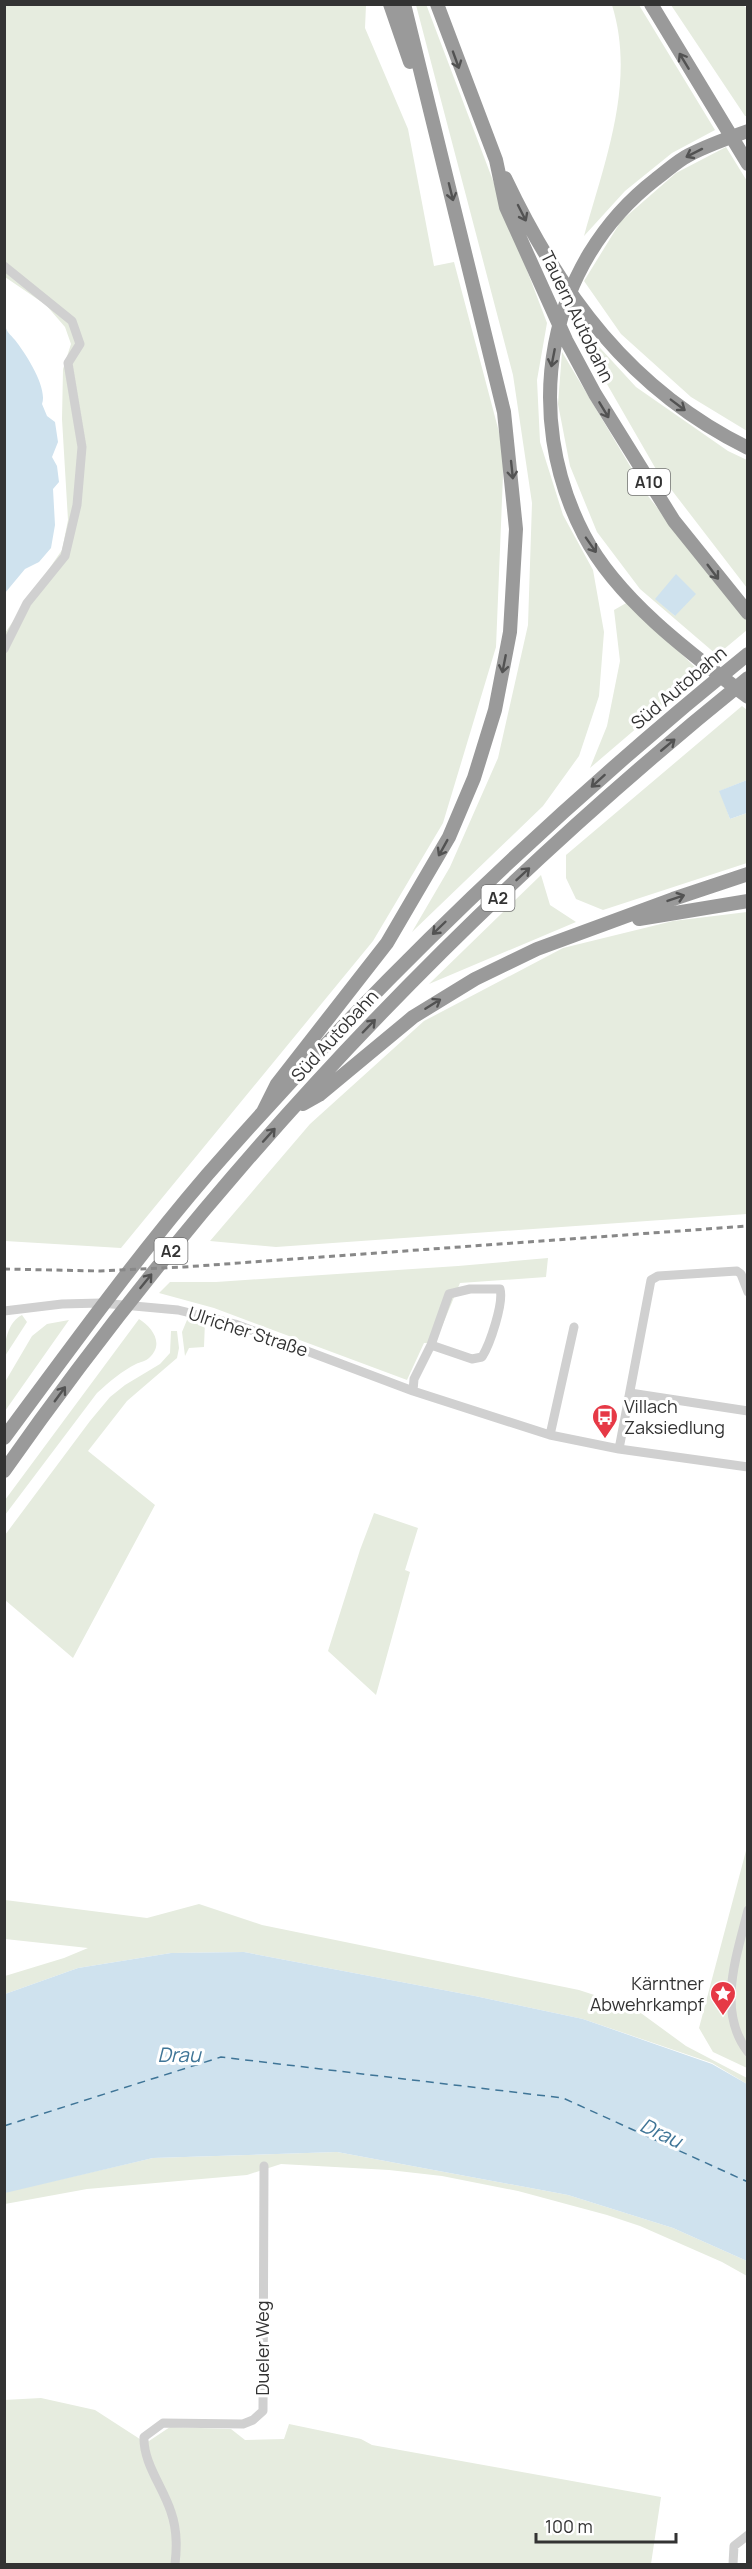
<svg xmlns="http://www.w3.org/2000/svg" width="752" height="2569" font-family="Manrope,sans-serif">
<style>
.green{fill:#e6ecdf;fill-rule:evenodd}
.water{fill:#cfe2ee}
.lines{fill:none;stroke-linecap:round;stroke-linejoin:round}
.ferry{stroke:#3f7597;stroke-width:1.5;stroke-dasharray:8 6;stroke-linecap:butt}
.minor{stroke:#d0d0d0;stroke-width:9}
.highway{stroke:#9a9a9a;stroke-width:14}
.rail{stroke:#888;stroke-width:3;stroke-dasharray:6 4.5;stroke-linecap:butt}
.oneway{stroke:#525252}
.labels{text-anchor:middle;stroke-width:6;stroke-linejoin:round;paint-order:stroke}
.shield{fill:#fff;stroke:#707070;stroke-width:1.5}
.shield-label{font-size:16px;font-weight:bold;fill:#333}
.street-label{font-size:18px;fill:#333;stroke:#fff}
.poi-label{font-size:18px;fill:#333;stroke:#fff;text-anchor:start}
.water-label{font-size:20px;font-style:italic;fill:#3f7597;stroke:#fff}
</style>
<rect width="100%" height="100%" fill="#fff"/>
<path class="green" d="M426 4 547 323 537 380 540 442 563 515 593 570 604 632 599 696 579 756 543 806 412 932 450 867 498 758 528 625 532 503 513 375 416 5Z
M5 5H366L365 28 408 129 434 266 454 262 504 451 496 647 443 823 373 941 121 1248 5 1241V633L62 550 68 520 62 419 63 369 71 344 65 327 46 305 5 277Z
M612 5H639L715 130 672 153 625 191 584 236C605 161 636 82 612 5Z
M671 5H742L747 8V116H745Z
M726 147 747 181V431L691 397 621 334 584 281 621 221 676 173Z
M579 325 636 387 728 451 747 460V588L657 471 577 332Z
M562 352 648 496 747 621V630L717 655 640 589 597 532 570 466 558 404ZM672 582 675 616 656 599Z
M628 602 701 673 590 768 607 726 620 661 614 610Z
M742 706 747 710V780L720 791 730 819 747 813V863L603 910 576 899 566 878V855Z
M541 875 550 905 576 922 429 984Z
M747 912V1214L276 1247 210 1241 310 1124 424 1021 563 948 673 921Z
M548 1258 546 1277 460 1283 435 1343H424L407 1380 214 1308 159 1293 170 1282H216L458 1266Z
M22 1315 27 1322 5 1356C4 1342 8 1322 22 1315Z
M194 1318 205 1321 204 1347 189 1348 185 1356 182 1332 187 1320Z
M139 1319C152 1327 165 1344 149 1358 146 1361 140 1362 136 1364 122 1371 109 1382 97 1393L5 1515V1500Z
M69 1320 5 1411V1382L32 1336 47 1324Z
M171 1331H177L179 1348 177 1358 127 1401 88 1451 155 1505 73 1658 5 1600V1535L90 1421 110 1397 125 1385 160 1364 170 1353Z
M374 1513 418 1528 405 1570 410 1572 376 1695 328 1651 360 1550Z
M747 1847V2068L713 2052 699 2028Z
M5 1900 147 1918 199 1904 262 1925 579 1990 634 2008 686 2046 747 2078V2084L712 2063 583 2019 475 1996 244 1952 171 1953 78 1968 5 1994V1976L64 1958 88 1948 5 1939Z
M337 2152 568 2195 673 2228 747 2261V2276L722 2262 640 2226 607 2215 518 2191 442 2176 389 2170 281 2164 247 2175 87 2189 5 2204 4 2193 10 2191 153 2158Z
M41 2398 95 2410 146 2443 170 2427 231 2429 245 2440 284 2439 289 2424 361 2439 372 2445 661 2497 651 2564H5L4 2400Z"/>
<path class="water" d="M5 324C6 332 10 334 15 340 26 354 48 388 42 404L47 416 55 422 58 442 52 457 57 466 59 482 53 489 55 525 51 548 39 562 25 569 5 593Z
M676 574 696 594 675 616 655 599Z
M747 780V813L730 819 719 791Z
M244 1952 475 1996 583 2019 712 2064 747 2084V2261L673 2228 568 2195 337 2152 153 2158 5 2193V1994L78 1968 171 1953Z"/>
<g class="lines">
<path class="ferry" d="M4 2126 221 2057 563 2098 748 2182"/>
<path class="minor" d="M4 266 72 321 80 344 68 363 82 447 77 505 65 556 27 603 4 649
M4 1311 62 1304 101 1303 178 1310 235 1324 413 1391 550 1435 619 1449 748 1467
M413 1391 414 1379 431 1345 472 1359 482 1357C490 1344 504 1303 500 1289H470L449 1294 431 1345
M630 1393 748 1411
M550 1435 574 1327
M619 1449 651 1280 658 1276 737 1271 741 1274 748 1292
M748 1910C737 1955 716 2011 748 2052
M175 2564C177 2548 177 2529 171 2512 163 2487 143 2463 144 2437L163 2423 243 2424 253 2420 263 2411 264 2166
M733 2564 734 2546 748 2535"/>
<path class="highway" d="M390 4 410 62
M437 4 496 160 506 207 566 340 595 394 674 521 748 613
M651 4 748 164
M748 131C728 138 708 145 689 155 677 161 667 171 656 179 546 264 521 414 584 535 617 599 691 654 748 697
M505 178C560 294 630 390 748 448
M639 919 748 901
M303 1104 319 1095 413 1017 475 979 537 949 673 899 748 874
M263 1112 277 1084 387 943 449 837 474 778 495 710 510 632 516 529 504 412 404 4
M4 1438C70 1349 135 1259 207 1175 372 986 553 812 748 654
M4 1471C213 1173 464 907 748 678"/>
<path class="rail" d="M4 1269 100 1271 184 1267 748 1226"/>
</g>
<defs><path id="oneway-shaft" d="M-6 0H5M1.5-3L5.5 0L1.5 3" fill="none" stroke-width="1.6" stroke-linecap="round" stroke-linejoin="round" transform="scale(1.5)"/></defs>
<g class="oneway">
<use href="#oneway-shaft" transform="translate(456 60) rotate(70)"/>
<use href="#oneway-shaft" transform="translate(684 61) rotate(-121)"/>
<use href="#oneway-shaft" transform="translate(694 153) rotate(153)"/>
<use href="#oneway-shaft" transform="translate(451 192) rotate(76)"/>
<use href="#oneway-shaft" transform="translate(522 213) rotate(63)"/>
<use href="#oneway-shaft" transform="translate(553 358) rotate(101)"/>
<use href="#oneway-shaft" transform="translate(678 405) rotate(37)"/>
<use href="#oneway-shaft" transform="translate(604 410) rotate(59)"/>
<use href="#oneway-shaft" transform="translate(512 470) rotate(84)"/>
<use href="#oneway-shaft" transform="translate(591 545) rotate(55)"/>
<use href="#oneway-shaft" transform="translate(713 572) rotate(53)"/>
<use href="#oneway-shaft" transform="translate(504 664) rotate(101)"/>
<use href="#oneway-shaft" transform="translate(668 745) rotate(-40)"/>
<use href="#oneway-shaft" transform="translate(598 781) rotate(138)"/>
<use href="#oneway-shaft" transform="translate(443 848) rotate(119)"/>
<use href="#oneway-shaft" transform="translate(523 874) rotate(-43)"/>
<use href="#oneway-shaft" transform="translate(676 898) rotate(-19)"/>
<use href="#oneway-shaft" transform="translate(439 928) rotate(136)"/>
<use href="#oneway-shaft" transform="translate(433 1004) rotate(-32)"/>
<use href="#oneway-shaft" transform="translate(369 1026) rotate(-46)"/>
<use href="#oneway-shaft" transform="translate(269 1135) rotate(-48)"/>
<use href="#oneway-shaft" transform="translate(146 1281) rotate(-51)"/>
<use href="#oneway-shaft" transform="translate(60 1394) rotate(-54)"/>
</g>
<defs>
<symbol id="bus-pin" viewBox="-11 -11 22 30"><path d="M0 17L-7.5 6A9.5 9.5 0 1 1 7.5 6Z" fill="#e63946" stroke="#fff"/><path d="M-5-6H5V4H4V6H2V4H-2V6H-4V4H-5ZM-3.5-4V0h7V-4ZM-3.5 1.2v1.5H-2V1.2ZM2 1.2v1.5H3.5V1.2Z" fill="#fff"/></symbol>
<symbol id="sight-pin" viewBox="-11 -11 22 30"><path d="M0 17L-7.5 6A9.5 9.5 0 1 1 7.5 6Z" fill="#e63946" stroke="#fff"/><path d="M0-6L1.8-2.2L6-1.7L2.9 1.2L3.7 5.4L0 3.3L-3.7 5.4L-2.9 1.2L-6-1.7L-1.8-2.2Z" fill="#fff"/></symbol>
</defs>
<g fill-rule="evenodd">
<use href="#bus-pin" x="590" y="1402" width="30" height="40"/>
<use href="#sight-pin" x="708" y="1979" width="30" height="40"/>
</g>
<g class="labels">
<g class="shield">
<rect x="628" y="469" width="42" height="26" rx="4.5"/>
<rect x="481.5" y="885" width="33" height="26" rx="4.5"/>
<rect x="154.5" y="1238" width="33" height="26" rx="4.5"/>
</g>
<g class="shield-label">
<text x="649" y="488">A10</text>
<text x="498" y="904">A2</text>
<text x="171" y="1257">A2</text>
</g>
<g class="street-label">
<text transform="translate(577 317) rotate(64)" y="6">Tauern Autobahn</text>
<text transform="translate(679 688) rotate(-40)" y="6">Süd Autobahn</text>
<text transform="translate(335 1036) rotate(-47)" y="6">Süd Autobahn</text>
<text transform="translate(248 1332) rotate(18)" y="6">Ulricher Straße</text>
<text transform="translate(263 2348) rotate(-90)" y="6">Dueler Weg</text>
</g>
<g class="poi-label">
<text x="624" y="1413">Villach<tspan x="624" dy="21">Zaksiedlung</tspan></text>
<text x="704" y="1990" text-anchor="end">Kärntner<tspan x="704" dy="21">Abwehrkampf</tspan></text>
</g>
<g class="water-label">
<text x="179" y="2062">Drau</text>
<text transform="translate(661 2133) rotate(25)" y="7">Drau</text>
</g>
</g>
<rect width="752" height="2569" fill="none" stroke="#333333" stroke-width="12"/>
<path d="M536 2533v9h140v-9" fill="none" stroke="#333333" stroke-width="3"/>
<text x="545" y="2533" font-size="18" fill="#333333" stroke="#ffffff" stroke-width="4.5" paint-order="stroke">100 m</text>
</svg>
